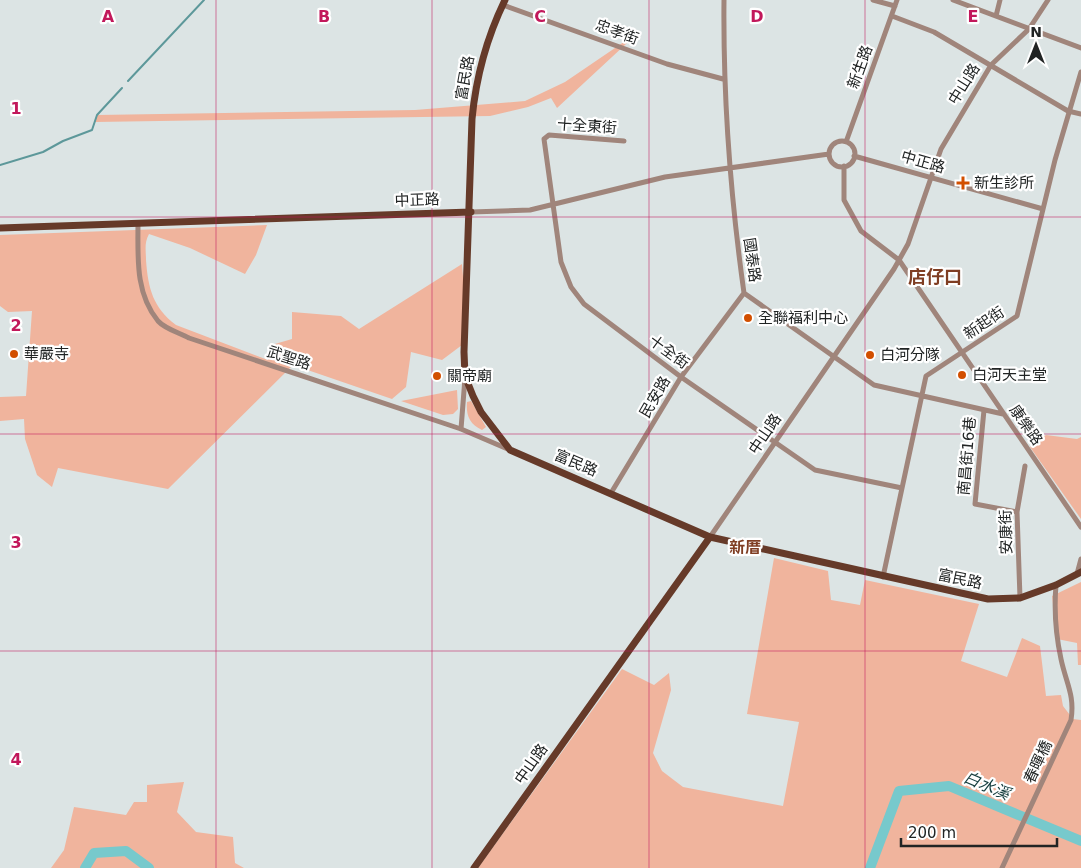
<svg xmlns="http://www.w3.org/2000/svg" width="1081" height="868" font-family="'DejaVu Sans','Noto Sans TC',sans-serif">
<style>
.green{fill:#f0b49d}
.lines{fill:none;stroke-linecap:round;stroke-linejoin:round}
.stream{stroke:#5d989a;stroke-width:2}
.river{stroke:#77c9cc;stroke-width:10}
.minor{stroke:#a0857b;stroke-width:5}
.major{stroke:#663a29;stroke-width:7}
.grid{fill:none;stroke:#c2185b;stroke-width:1;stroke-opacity:0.55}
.poi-dot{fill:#d24f00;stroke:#fff;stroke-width:2}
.labels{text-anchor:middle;stroke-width:4.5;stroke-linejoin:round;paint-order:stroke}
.street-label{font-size:15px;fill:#212424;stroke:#fff}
.poi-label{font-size:15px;fill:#212424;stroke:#fff;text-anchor:start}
.neighbourhood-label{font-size:16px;font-weight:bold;fill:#7f3d22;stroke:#fff}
.water-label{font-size:16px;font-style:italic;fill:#133b3c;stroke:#fff}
.quarter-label{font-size:18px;font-weight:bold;fill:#7f3d22;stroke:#fff}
.grid-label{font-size:16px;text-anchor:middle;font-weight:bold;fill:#c2185b;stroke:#fff;stroke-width:4.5;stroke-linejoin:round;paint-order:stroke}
</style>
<rect width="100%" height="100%" fill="#dce4e4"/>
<path class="green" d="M640 31 557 108 551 98 528 107 490 116 95 122 97 115 415 110 525 101 565 82Z
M267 225 256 255 245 274 190 248 149 234C144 243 146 251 146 260 148 288 153 308 176 325L268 360V346L292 339V312L341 316 359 329 462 264 466 313 462 345 442 360 411 352 406 387 392 399 293 365 168 489 58 468 52 487 37 475 25 439 24 419 0 421V397L26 396 32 311 8 312 0 306V235Z
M457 390 458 409 453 414 443 415 401 401Z
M471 401 486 427 482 430C469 424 466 415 467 402Z
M1046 435 1077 439 1081 437V519L1030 447Z
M774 558 828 571 831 600 860 605 865 580 979 604 961 661 1007 677 1022 638 1040 646 1046 696 1061 695 1063 706 1073 719 1081 720V868H478L622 669 654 685 669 673 671 690 653 753 662 771 683 787 783 806 799 722 747 714Z
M1081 582V665H1078L1077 643 1057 639 1052 596Z
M184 782 177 812 196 832 233 837 235 863 244 868H51L64 850 74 807 126 815 134 802H147V785Z"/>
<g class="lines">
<path class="stream" d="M128 81 204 0
M0 165 43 152 63 141 92 130 97 115 122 88"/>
<path class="river" d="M85 868 94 853 126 851 149 868
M870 868 899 791 949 786 1081 841"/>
<path class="minor" d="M724 0C723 100 730 193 744 293L874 385 1003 414
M873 0 895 6
M953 0 1081 48
M503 5 667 64 723 79
M892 16 934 32 1068 111 1081 114
M996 16 1000 0
M624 141 549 135 544 139 561 262 571 287 584 304 681 377 815 470 902 488
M829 154a13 13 0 1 1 26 0a13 13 0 1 1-26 0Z
M846 142 897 0
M854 156 1043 209
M844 166V200L861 231 899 260 1081 527
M471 212 530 210 665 177 829 154
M138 223C138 257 135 293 158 321 165 329 180 333 189 338L461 429 510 450
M984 410 975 504 1017 512
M461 429 465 378
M611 493 681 377 744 293
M710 537 894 269 908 244 941 149 991 65 1029 29 1048 0
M1077 574 1081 559
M883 577 926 376 1017 316 1055 160 1081 72
M1020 598 1017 512 1025 466
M1002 868 1071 720C1075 695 1066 683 1061 659 1056 636 1054 609 1056 585"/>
<path class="major" d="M505 0C486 39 476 77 472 119L464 352 465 376 473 396 481 412 510 450 710 537 988 599 1020 598 1056 585 1081 572
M0 228 471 212
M474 868 710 537"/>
</g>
<path class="grid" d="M216 0V868M432 0V868M649 0V868M865 0V868M0 217H1081M0 434H1081M0 651H1081"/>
<g class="poi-dot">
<path d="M960.5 175.5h5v5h5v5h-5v5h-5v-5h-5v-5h5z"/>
<circle cx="748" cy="318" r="5"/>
<circle cx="14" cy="354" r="5"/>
<circle cx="870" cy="355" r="5"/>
<circle cx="962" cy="375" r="5"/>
<circle cx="437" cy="376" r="5"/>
</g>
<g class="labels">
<g class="street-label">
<text transform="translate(617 32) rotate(20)" y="5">忠孝街</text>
<text transform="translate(860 67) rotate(-70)" y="5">新生路</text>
<text transform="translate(465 78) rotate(-80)" y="5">富民路</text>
<text transform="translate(964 84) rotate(-58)" y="5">中山路</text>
<text transform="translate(587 126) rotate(4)" y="5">十全東街</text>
<text transform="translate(923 162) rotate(16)" y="5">中正路</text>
<text transform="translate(417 200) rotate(-2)" y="5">中正路</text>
<text transform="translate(752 260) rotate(82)" y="5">國泰路</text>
<text transform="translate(984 323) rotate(-34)" y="5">新起街</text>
<text transform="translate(669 352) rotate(36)" y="5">十全街</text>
<text transform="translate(289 358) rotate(18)" y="5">武聖路</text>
<text transform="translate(655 397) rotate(-60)" y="5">民安路</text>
<text transform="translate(1026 425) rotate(55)" y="5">康樂路</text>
<text transform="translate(765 434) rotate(-56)" y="5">中山路</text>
<text transform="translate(967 456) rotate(-85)" y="5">南昌街16巷</text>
<text transform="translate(576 463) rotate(23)" y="5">富民路</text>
<text transform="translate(1006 532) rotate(-91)" y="5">安康街</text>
<text transform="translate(960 579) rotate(12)" y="5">富民路</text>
<text transform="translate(1038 762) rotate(-65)" y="5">春暉橋</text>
<text transform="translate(531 764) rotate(-55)" y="5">中山路</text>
</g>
<g class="poi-label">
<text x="974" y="188">新生診所</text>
<text x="758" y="323">全聯福利中心</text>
<text x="24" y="359">華嚴寺</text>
<text x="880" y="360">白河分隊</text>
<text x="972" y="380">白河天主堂</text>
<text x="447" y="381">關帝廟</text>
</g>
<g class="neighbourhood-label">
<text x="745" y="553">新厝</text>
</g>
<g class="water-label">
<text transform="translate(987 785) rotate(23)" y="6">白水溪</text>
</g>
<g class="quarter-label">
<text x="935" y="283">店仔口</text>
</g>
</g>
<g class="grid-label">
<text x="108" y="22">A</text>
<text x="324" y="22">B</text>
<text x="540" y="22">C</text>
<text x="757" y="22">D</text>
<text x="973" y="22">E</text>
<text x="16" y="114">1</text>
<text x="16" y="331">2</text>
<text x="16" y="548">3</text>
<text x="16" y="765">4</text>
</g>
<g transform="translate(1036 45)" stroke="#ffffff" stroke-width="4" paint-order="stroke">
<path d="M0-4L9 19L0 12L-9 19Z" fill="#212424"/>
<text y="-8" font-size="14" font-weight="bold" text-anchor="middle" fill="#212424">N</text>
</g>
<path d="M901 838v8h156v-8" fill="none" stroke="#212424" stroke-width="2.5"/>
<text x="908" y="838" font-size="15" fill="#212424" stroke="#ffffff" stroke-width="4" paint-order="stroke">200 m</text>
</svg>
